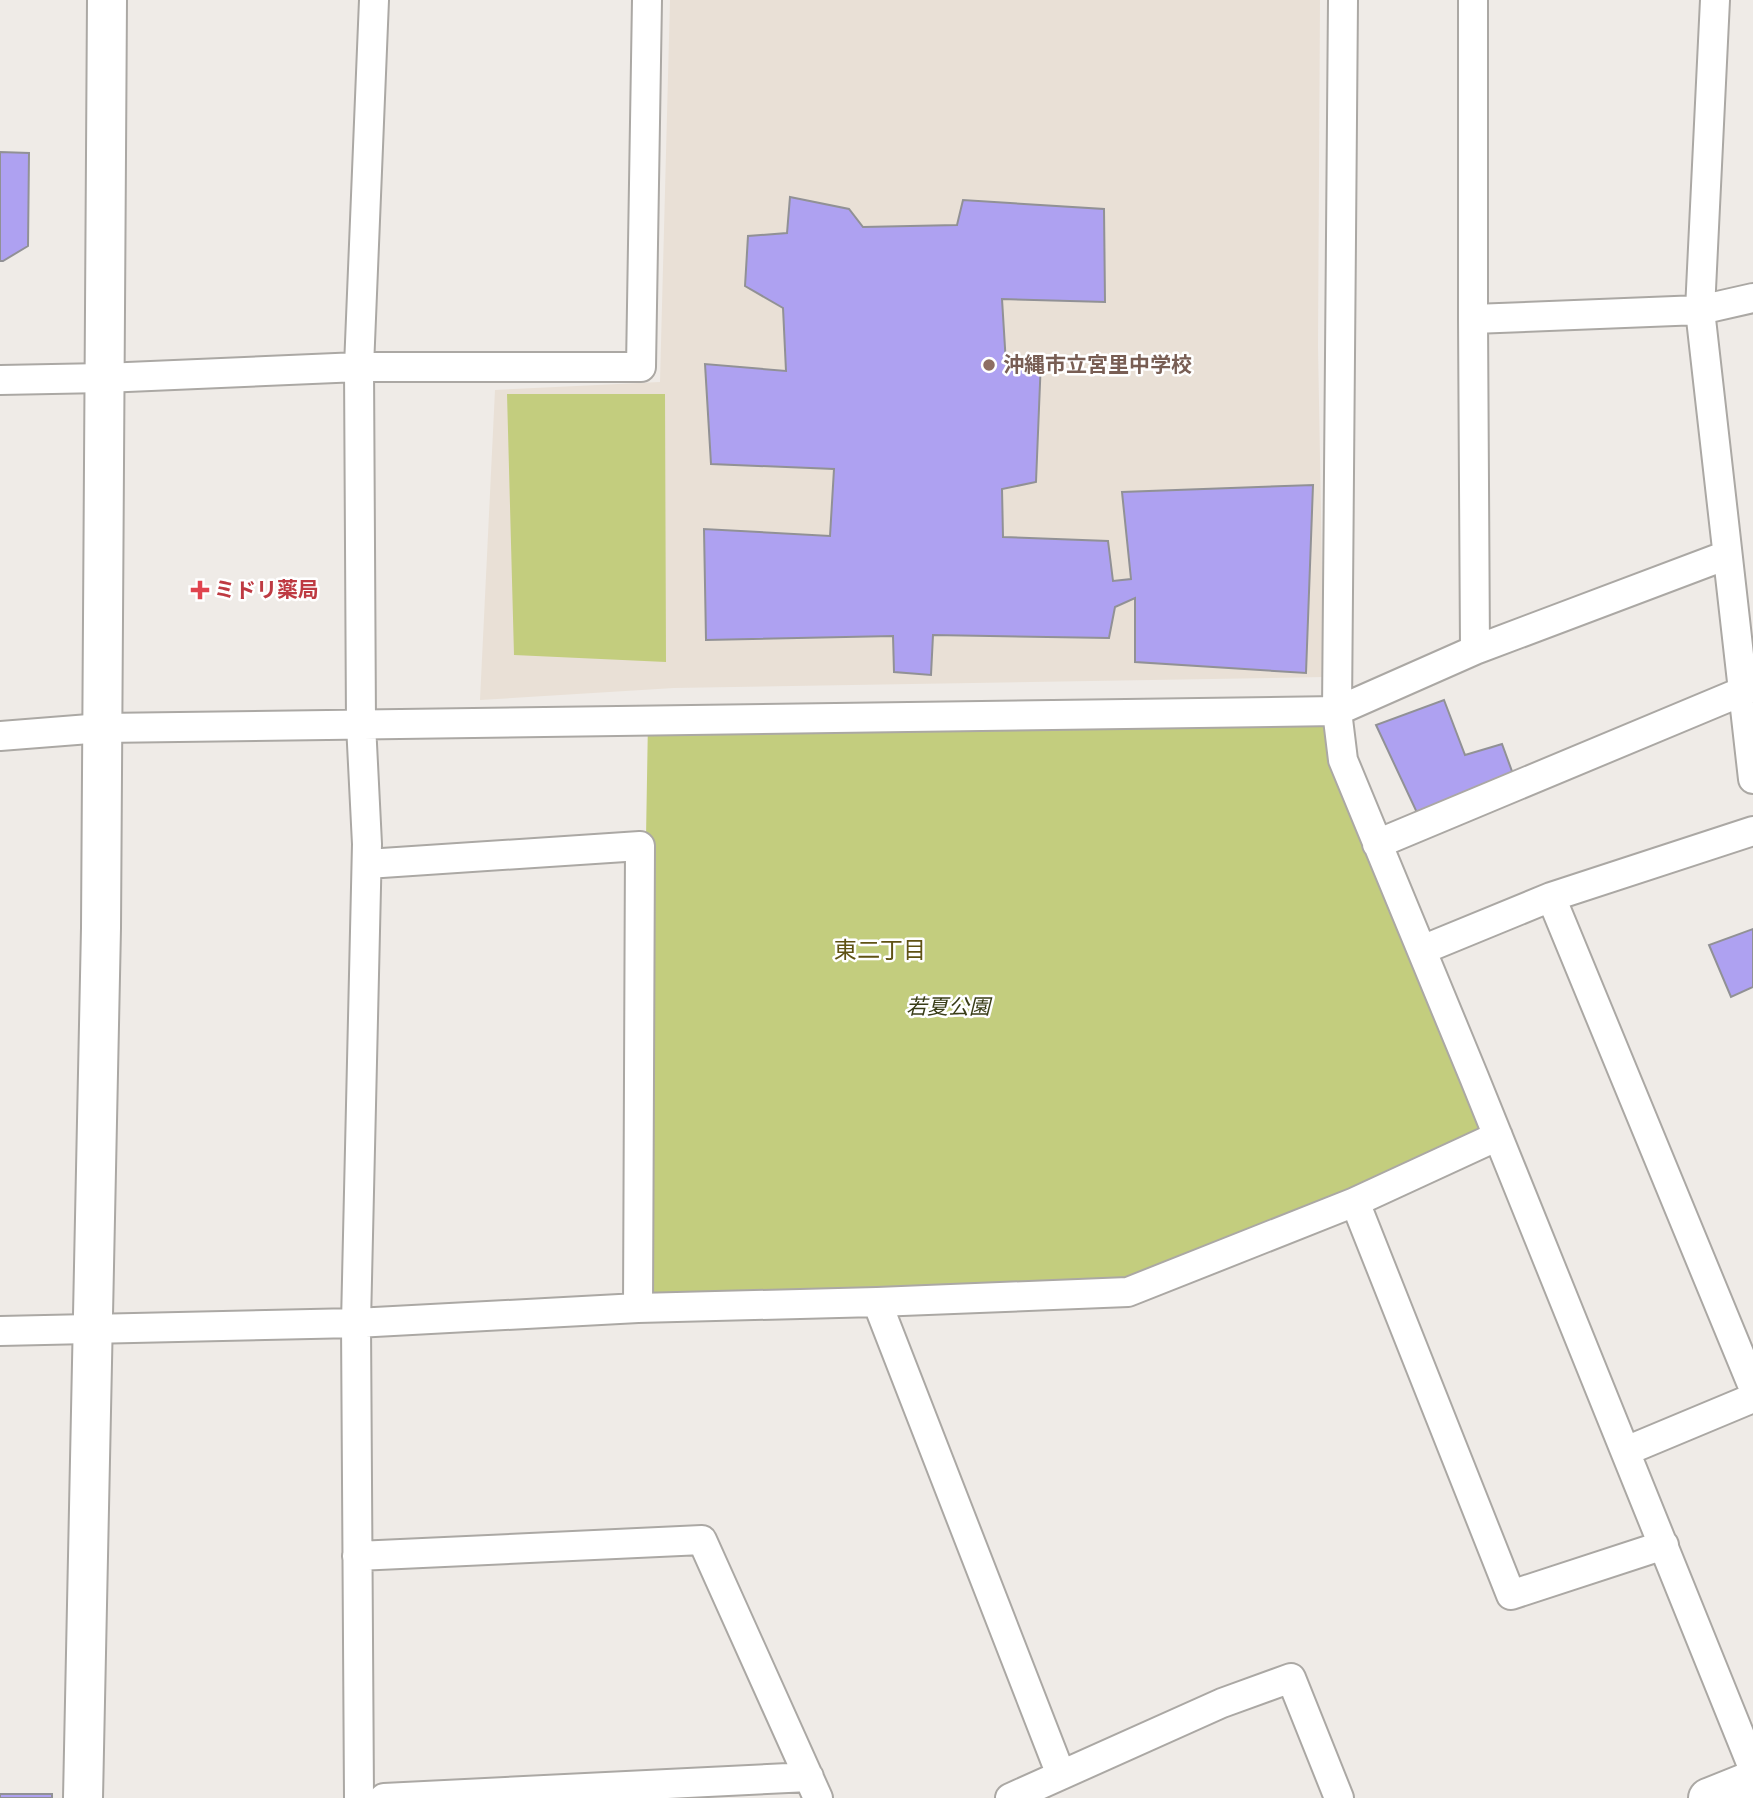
<svg xmlns="http://www.w3.org/2000/svg" width="1753" height="1798" font-family="'Playfair Display','Noto Sans JP',serif">
<style>
.built{fill:#e9e0d6}
.green{fill:#c3cd7e}
.building{fill:#aea1f1;stroke:#919195;stroke-width:2}
.lines{fill:none;stroke-linecap:round;stroke-linejoin:round}
.street-casing{stroke:#aba8a4;stroke-width:32}
.secondary-casing{stroke:#aba8a4;stroke-width:42}
.primary-casing{stroke:#aba8a4;stroke-width:42}
.street{stroke:#fff;stroke-width:28}
.secondary{stroke:#fff;stroke-width:38}
.primary{stroke:#fff;stroke-width:38}
.education-dot{fill:#8d6e63;stroke:#fff;stroke-width:2.5}
.health-dot{fill:#e0444e;stroke:#fff;stroke-width:2.5}
.labels{text-anchor:middle;stroke-width:5;stroke-linejoin:round;paint-order:stroke}
.education-label{font-size:21px;font-weight:bold;fill:#785e54;stroke:#fff;text-anchor:start}
.health-label{font-size:21px;font-weight:bold;fill:#be3a42;stroke:#fff;text-anchor:start}
.park-label{font-size:21px;font-style:italic;fill:#383c16;stroke:#fff}
.neighbourhood-label{font-size:23px;fill:#5f5214;stroke:#fff}
</style>
<rect width="100%" height="100%" fill="#efebe7"/>
<path class="built" d="M670 0H1320L1318 347 1324 677 674 688 480 700 495 390 660 382Z"/>
<path class="green" d="M507 394H665L666 662 514 655Z
M1337 711 1498 1136 1128 1292 638 1308 648 720Z"/>
<path class="building" d="M0 152 29 153 28 246 3 261H0Z
M790 197 849 209 863 227 957 225 963 200 1104 209 1105 302 1002 299 1006 364 1041 359 1036 482 1002 489 1003 537 1108 541 1113 581 1131 579 1122 492 1313 485 1306 673 1135 662V598L1115 607 1109 638 933 635 931 675 894 672 893 636 706 640 704 529 830 536 834 469 711 464 705 364 786 371 783 308 745 286 748 236 787 233Z
M1444 700 1465 755 1502 744 1513 774 1419 817 1376 725Z
M1753 929V987L1731 997 1709 945Z
M0 1794H52V1798H0Z"/>
<g class="lines">
<defs>
<path id="street" d="M1343 0 1337 711 1343 760 1474 1077 1753 1768
M1473 0V319L1700 310 1715 0
M1753 298 1700 310 1753 779
M1473 319 1475 650 1727 555
M0 380 104 378 359 367H641L647 0
M0 736 102 728 1337 711 1475 650
M1753 831 1551 897 1753 1387
M1377 844 1753 687
M367 864 640 846 638 1308
M1422 950 1551 897
M1355 1202 1498 1136
M877 1302 1061 1775
M0 1331 356 1323 638 1308 877 1302 1128 1292 1355 1202 1511 1595 1664 1545
M1626 1451 1753 1398
M357 1556 702 1540 818 1798
M359 1798 356 1323 367 844 361 724 359 367 374 0
M384 1798 809 1777
M1010 1798 1222 1703 1291 1678 1339 1798"/>
<path id="secondary" d="M83 1798 101 928 107 0"/>
<path id="primary" d="M1708 1798 1753 1780"/>
</defs>
<use href="#street" class="street-casing"/>
<use href="#secondary" class="secondary-casing"/>
<use href="#primary" class="primary-casing"/>
<use href="#street" class="street"/>
<use href="#secondary" class="secondary"/>
<use href="#primary" class="primary"/>
</g>
<circle class="education-dot" cx="989" cy="365" r="7"/>
<path class="health-dot" d="M196.5 579.5h7v7h7v7h-7v7h-7v-7h-7v-7h7z"/>
<g class="labels">
<g class="education-label">
<text x="1003" y="372">沖縄市立宮里中学校</text>
</g>
<g class="health-label">
<text x="214" y="597">ミドリ薬局</text>
</g>
<g class="park-label">
<text x="948" y="1014">若夏公園</text>
</g>
<g class="neighbourhood-label">
<text x="880" y="958">東二丁目</text>
</g>
</g>
</svg>
